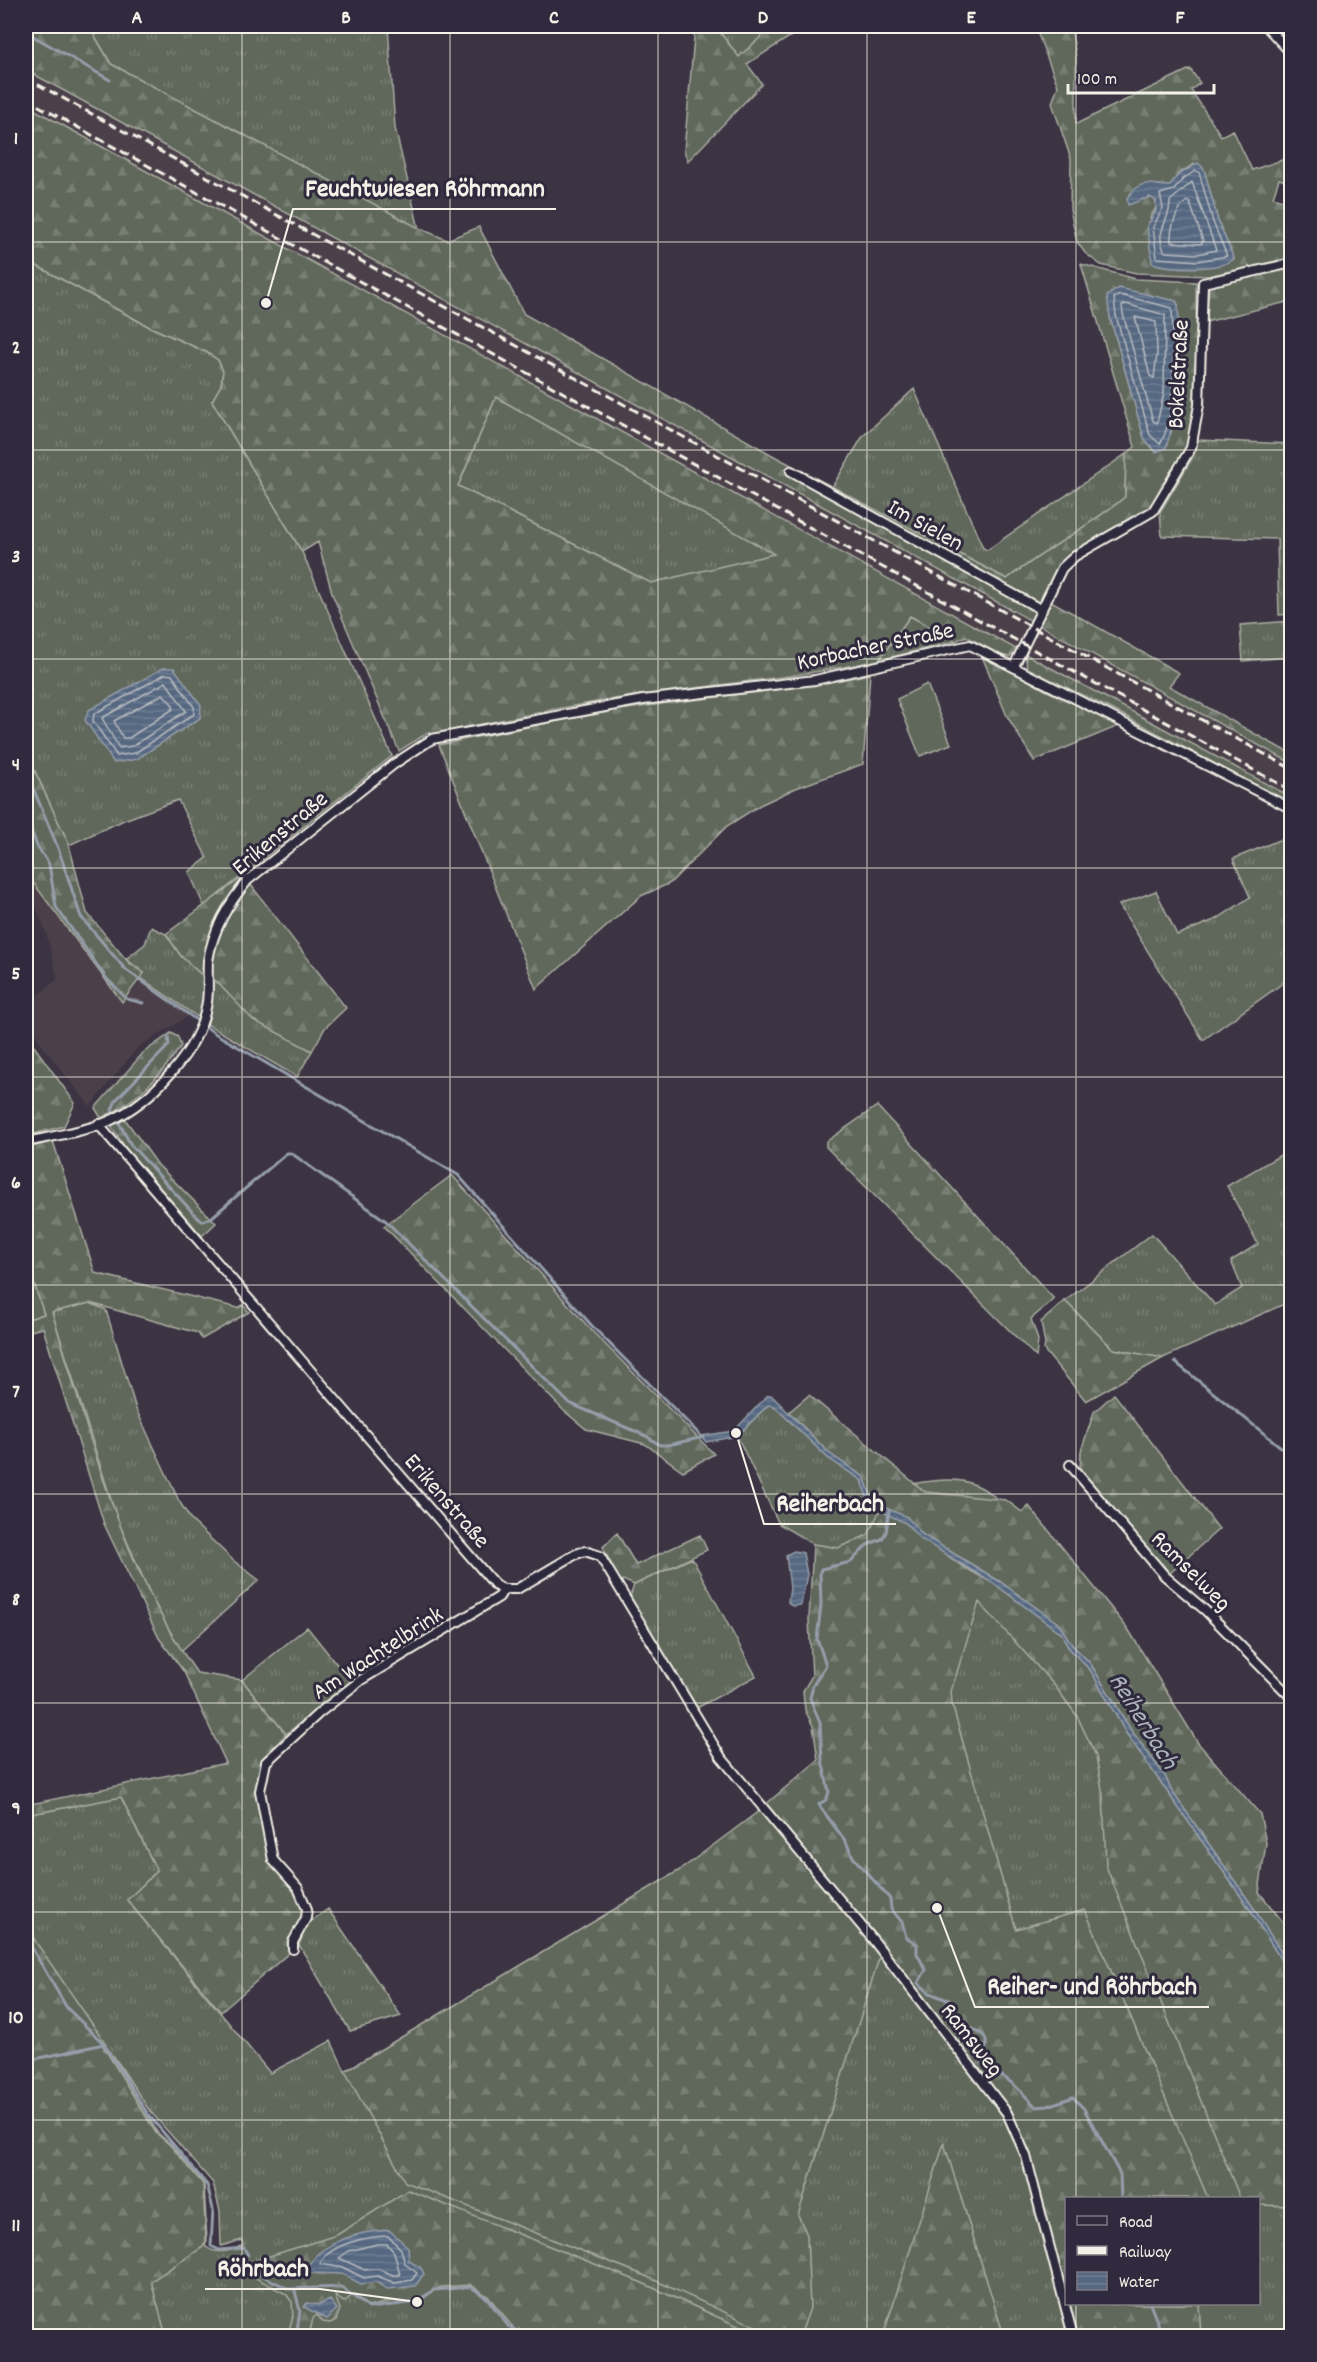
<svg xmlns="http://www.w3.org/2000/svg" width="1317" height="2362" font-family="Dekko,sans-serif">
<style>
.built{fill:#4b404a}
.grass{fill:url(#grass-tufts);stroke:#aaaca2;stroke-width:1.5;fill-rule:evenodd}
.forest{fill:url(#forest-firs);stroke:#aaaca2;stroke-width:1.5;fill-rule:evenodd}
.pitch{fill:#60685b;stroke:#aaaca2;stroke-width:1.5}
.water{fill:url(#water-rules);stroke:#959eaa;stroke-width:1.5}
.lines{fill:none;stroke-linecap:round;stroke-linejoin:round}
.shore{stroke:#b5babf;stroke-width:1.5}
.stream{stroke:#959eaa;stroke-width:3}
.minor-casing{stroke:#f4f1e8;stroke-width:12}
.minor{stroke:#2f2a3d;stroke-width:8}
.rail{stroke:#f4f1e8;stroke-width:3;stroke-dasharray:9 4.5;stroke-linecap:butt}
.grid{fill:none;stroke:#f4f1e8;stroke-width:1.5;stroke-opacity:0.55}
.labels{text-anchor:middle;stroke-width:6;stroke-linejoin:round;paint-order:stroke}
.street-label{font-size:24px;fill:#f4f1e8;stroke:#2f2a3d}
.water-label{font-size:26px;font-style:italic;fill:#adb3ba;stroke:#2f2a3d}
.leader{fill:none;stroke:#f4f1e8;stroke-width:2}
.callout-dot{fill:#f4f1e8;stroke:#2f2a3d;stroke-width:2}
.callout-label{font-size:26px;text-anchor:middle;font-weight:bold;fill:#f4f1e8;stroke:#2f2a3d;stroke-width:6;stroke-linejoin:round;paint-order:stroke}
.neatline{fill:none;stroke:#f4f1e8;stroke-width:2}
.grid-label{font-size:20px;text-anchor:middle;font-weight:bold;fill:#f4f1e8}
</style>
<defs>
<pattern id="grass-tufts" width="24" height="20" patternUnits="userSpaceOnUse" patternTransform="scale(1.5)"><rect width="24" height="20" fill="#60685b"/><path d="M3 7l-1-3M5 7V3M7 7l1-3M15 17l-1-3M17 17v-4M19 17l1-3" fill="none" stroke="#777e73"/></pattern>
<pattern id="forest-firs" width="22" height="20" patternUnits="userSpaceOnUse" patternTransform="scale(1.5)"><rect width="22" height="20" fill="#60685b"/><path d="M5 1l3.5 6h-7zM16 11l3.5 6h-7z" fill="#777e73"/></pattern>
<pattern id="water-rules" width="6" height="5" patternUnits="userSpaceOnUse" patternTransform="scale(1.5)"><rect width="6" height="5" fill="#566781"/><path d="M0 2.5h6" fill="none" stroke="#6f7d93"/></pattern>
</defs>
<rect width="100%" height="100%" fill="#3c3443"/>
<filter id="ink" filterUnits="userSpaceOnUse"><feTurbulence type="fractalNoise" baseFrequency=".0167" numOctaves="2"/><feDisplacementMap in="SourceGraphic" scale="12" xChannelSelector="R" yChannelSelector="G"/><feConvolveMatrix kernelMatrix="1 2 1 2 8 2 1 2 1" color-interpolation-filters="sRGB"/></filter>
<g filter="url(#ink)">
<path class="built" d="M26 70 1291 763V797L1025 654 26 105Z
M26 873 121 1002 141 978 192 1014 138 1047 90 1106 44 1048 26 1018V1004L58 979 46 932 26 884Z"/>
<path class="grass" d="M89 26H388L395 128 419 229 111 64Z
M715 26H773L739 57Z
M26 260 148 326 206 352 218 360 223 371 221 385 212 401 302 552 392 756 204 906 189 872 207 858 178 800 124 820 69 845 26 752Z
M914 389 983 548 987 550 1126 454 1125 497C1088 527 1045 550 1007 579L832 487 863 436Z
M496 397 775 554 651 583 458 486Z
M1198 440 1291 444V614L1279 615 1277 539 1162 536 1160 512 1193 457Z
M910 616 956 641 879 660Z
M1291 621V657L1243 661 1240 625Z
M1025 654 1291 797V804L1125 716 1027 668Z
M1291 835V997L1283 983 1203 1040 1119 905 1156 891 1177 935 1217 919 1250 897 1233 859Z
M151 927 166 934 181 956 205 978 203 1004 199 1018 141 978 144 973 126 959 145 944Z
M212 977 290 1038 312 1051 297 1077 205 1023 211 1005Z
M1291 1149V1301L1163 1358 1113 1349 1065 1301 1152 1234 1215 1305 1242 1288 1231 1261 1258 1244 1227 1186Z
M26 1267 32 1277 44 1314 26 1320Z
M90 1303 106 1310 136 1409 179 1501 191 1520 234 1561 259 1580 181 1651 168 1634 117 1519 52 1312Z
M768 1405 774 1406 828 1458 861 1480 864 1489 869 1492C897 1488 944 1474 970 1483 986 1488 997 1498 1008 1509L1264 1844 1258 1904 1291 1955V2336H26L35 1941 26 1920V1815L121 1797 157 1871 127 1900 270 2073 331 2041 345 2071 680 1870 720 1843 822 1760 868 1535 838 1548 813 1544 779 1524 737 1436ZM113 2055 149 2110 213 2183 220 2211 221 2246 242 2240 243 2245C231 2251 216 2256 205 2246L207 2241 204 2184 170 2144 157 2132ZM1066 2198H1258V2304H1066Z
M692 1558 756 1676 695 1709 630 1597 634 1585Z
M307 1627 351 1682 286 1734 242 1680Z
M328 1909 401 2016 350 2031 299 1945 307 1924Z"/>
<path class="forest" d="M26 26H89L111 64 419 228 447 240 479 227 524 314 774 456 1007 579C1045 550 1088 527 1125 497L1126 454 1135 447 1081 264 1136 279 1196 282 1197 377 1193 422 1187 447 1150 507 1079 548 1058 567 1042 596 1179 673 1169 686 1291 754V763L26 70ZM1148 296 1176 301 1178 305 1180 354 1177 395 1171 433 1156 452 1144 438 1110 317Z
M695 26H715L739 57 773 26H807L747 64 762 84 688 161 684 151Z
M1041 26H1071L1076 57V124L1190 69 1200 83 1191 90 1221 136 1233 130 1252 170 1291 157V183L1279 179 1273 197 1289 202 1291 212V258L1208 276 1136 273 1101 265 1085 253 1077 242 1070 209 1071 159 1052 103 1058 86 1036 29ZM1194 164 1204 169 1218 221 1234 259 1150 218 1157 206 1154 198H1127C1141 180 1152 186 1170 186L1178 174Z
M26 105 1018 650 1009 657 1000 655 966 636 956 641 910 616 879 660C800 677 721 684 641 695 570 705 500 720 431 735L429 732 399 751 333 596 318 542 302 552 212 401 221 385 223 371 218 360 206 352 148 326 26 260ZM496 397 774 554 651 583 458 486Z
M1291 268V301L1206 322 1209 287Z
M981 654 1047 691 1121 725 1034 761 1007 716Z
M870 674 863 764 796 788 760 805 727 826 670 883 641 896 536 989 439 745C506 731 573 717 640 707 717 695 794 691 870 674Z
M26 752 69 845 87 913 129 963 144 973 122 1002 26 873Z
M244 876 346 1008 325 1028 312 1051 253 1020 213 978H205L181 956 166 934Z
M171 1033 178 1037 181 1046C159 1078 136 1102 101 1118L95 1108 143 1053Z
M26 1035 75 1103 64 1126 26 1136Z
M877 1106 1054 1299 1031 1319 1038 1340 1036 1357 826 1147V1142Z
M125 1119 158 1165 216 1223 202 1236 127 1150 111 1126Z
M53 1141 95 1273 238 1308 243 1305 249 1312 202 1339 198 1333 90 1303 52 1312C90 1435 121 1567 197 1673L242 1680 286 1734 262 1759 257 1791 270 1861 295 1889 304 1909V1918L291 1951 221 2012 127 1900 157 1871 121 1797 26 1815V1805L226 1763 184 1672 159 1638 104 1524 43 1328 26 1332V1320L44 1314 32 1277 26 1267V1149Z
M452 1175 593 1332 714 1454 683 1471 645 1444 586 1429 563 1410 384 1226Z
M1065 1301 1113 1349 1163 1358 1086 1401 1044 1350 1045 1344 1041 1322Z
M1114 1394 1219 1529 1169 1574 1080 1470 1081 1451 1094 1412Z
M809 1395 925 1492 1006 1500 1022 1512 1029 1506 1128 1629 1198 1743 1260 1814 1266 1843 1259 1892 1291 1932V1968L1253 1907 1171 1790 1165 1776 1131 1730 1090 1663 1072 1645 1059 1624 999 1581 923 1535 907 1517 874 1503 864 1477 830 1454 789 1412Z
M880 1510 906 1523 912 1530 962 1566 996 1585 1062 1634 1068 1647 1091 1671 1126 1733 1249 1908 1291 1976V2206L1259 2205 1258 2198H1240L1106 1866 1103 1795 1096 1756 1077 1716 1055 1686 979 1602 951 1691 952 1704 1016 1929 1085 1910 1208 2198H1066V2297C1051 2239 1039 2163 1010 2111L922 2000 877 1936 765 1805 818 1760 813 1726 805 1710 803 1691 812 1676 809 1620 813 1544 838 1548 868 1535Z
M617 1533 636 1565 700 1535 707 1550 634 1585 623 1580 620 1582 603 1547Z
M759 1811 880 1955 798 2215 807 2235 810 2308 800 2336H777L641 2274 405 2182 345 2071 680 1870Z
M26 1920 35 1941 106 2044 103 2046 156 2133 170 2145 203 2184 206 2241 203 2247 151 2281 166 2336H26Z
M944 2143 1004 2336H883Z
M408 2190 640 2282 760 2336H531L514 2329 489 2297 471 2285 441 2287 410 2303 392 2301 368 2307 354 2294 344 2302 335 2296 340 2309 336 2320 330 2323 323 2322 317 2315 313 2318 309 2336H287L293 2317 292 2302 286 2294 252 2276 244 2264 337 2235Z
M1068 2304H1199L1201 2336H1077Z"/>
<path class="pitch" d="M927 684 951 744 920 756 897 699Z"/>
<path class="water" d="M1198 163 1204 169 1218 221 1234 259C1219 271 1170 269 1152 263L1147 226 1156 211V201L1150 197 1128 205 1127 198C1143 176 1150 186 1170 186L1178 175Z
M1119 288 1176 301 1178 305C1180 353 1181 402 1166 448L1156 452 1144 438 1110 317 1107 296Z
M163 668H174L201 705 200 718 137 759 114 763 85 720 89 710Z
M771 1395 830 1454 864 1477 874 1503 907 1517 923 1535 999 1581 1059 1624 1072 1645 1090 1663 1131 1730 1165 1776 1171 1790 1253 1907 1291 1968V1976L1249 1908 1126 1733 1091 1671 1068 1647 1062 1634 996 1585 919 1538 906 1523 870 1506 861 1480 828 1458 774 1406 768 1405 737 1436 706 1442 701 1436 734 1431 767 1396Z
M794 1551 803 1553 807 1574 801 1605 792 1606 788 1602 790 1588 786 1555Z
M389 2230 408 2247 409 2261 421 2268 424 2274 415 2286 387 2289 376 2282 361 2284 342 2274 308 2273 307 2268C323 2241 360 2231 389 2230Z
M330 2300 337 2309 327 2319 304 2307 307 2303 320 2305Z"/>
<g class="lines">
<path class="shore" d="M1195 171 1199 172 1213 222 1227 256 1198 261 1157 258 1153 227 1163 208 1160 194 1174 190 1183 179Z
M1192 182 1216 250 1198 254 1165 252C1153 231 1171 221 1170 201Z
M1187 201 1190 203 1203 241 1201 244 1171 242C1170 229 1176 209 1187 201Z
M1120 295 1172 308C1173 340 1177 419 1160 444L1150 435 1116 316 1114 298Z
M1126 304 1165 315 1164 393 1157 423 1153 421 1123 314 1122 306Z
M1135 317 1156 322 1157 354 1154 378 1150 376Z
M165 674 172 675 194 707V714L135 753 117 756 93 721 94 714Z
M166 682 186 711 133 746 119 748 102 718Z
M163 694 173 705V709L129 738H123L114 721Z
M388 2236 401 2249 405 2264 417 2273 412 2280 395 2283 377 2276 364 2278 344 2268 320 2264C329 2244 368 2236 388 2236Z
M377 2244H387L394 2252 400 2275H393L378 2269 365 2270 339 2258 349 2251Z"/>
<path class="stream" d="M26 32 110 80
M26 771 58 848 81 917 125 969 216 1034 458 1175 593 1327 701 1436
M26 817 37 846 49 864 56 907 107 979 127 999 143 1003
M168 1036 169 1045 116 1100 112 1110 131 1145 197 1217 202 1221 211 1218 287 1153H291L386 1221 569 1403 646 1436 660 1445H668L704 1437
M1175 1362 1292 1456
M889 1511 886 1532 882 1539 867 1545 851 1562 821 1569 820 1572 821 1605 817 1639 826 1665 813 1685 810 1698 820 1723 822 1760 829 1792 826 1800 819 1804 821 1808 846 1842 853 1857 890 1899 891 1909 902 1922 906 1937 917 1944V1954L926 1970 918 1983 930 1993 950 2001 961 2025C1007 2038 973 2050 989 2069 993 2073 1000 2074 1005 2078 1017 2086 1026 2097 1036 2107L1048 2106 1073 2097 1084 2109 1120 2174 1121 2198
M26 1938 67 2008 104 2044 147 2113 207 2185 213 2209 211 2246 219 2250 244 2248 248 2255
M26 2061 104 2044
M249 2261 257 2273 289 2289 341 2287 369 2308 417 2302 434 2290 471 2287 487 2298 509 2327 525 2336
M295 2291 300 2311 296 2336
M1150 2304 1163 2336"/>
<defs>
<path id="minor" d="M1266 26 1292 54
M791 471 1042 610
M1014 666 1062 568 1075 556 1153 511 1191 448 1199 405 1203 283 1292 263
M98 1124 496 1586 504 1589H517L576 1554 585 1551 600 1556 721 1757 874 1941 1007 2113 1026 2156 1073 2336
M26 1142C52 1136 84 1132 109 1121 152 1102 201 1049 207 1002 209 988 207 974 208 961 213 929 228 904 248 880L394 764 432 739 643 700 815 680 970 645 1292 809
M1070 1465 1165 1576 1206 1611 1292 1698
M293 1949V1942L306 1918 307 1909 298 1888 273 1860 260 1791 266 1762 319 1713 361 1680 499 1597 504 1589"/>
</defs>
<use href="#minor" class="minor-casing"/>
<use href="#minor" class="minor"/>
<path class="rail" d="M26 78 1292 769
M26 99 1292 791"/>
</g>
</g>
<path class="grid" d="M242 26V2336M450 26V2336M658 26V2336M867 26V2336M1076 26V2198M26 242H1292M26 450H1292M26 659H1292M26 868H1292M26 1077H1292M26 1285H1292M26 1494H1292M26 1703H1292M26 1912H1292M26 2120H1292M1076 2304V2336"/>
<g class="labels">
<g class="street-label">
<text transform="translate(1177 374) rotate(-87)" y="8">Bokelstraße</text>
<text transform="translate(926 524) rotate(29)" y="8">Im Sielen</text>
<text transform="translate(875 645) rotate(-12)" y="8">Korbacher Straße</text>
<text transform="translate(279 832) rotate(-40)" y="8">Erikenstraße</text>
<text transform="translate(448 1500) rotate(49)" y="8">Erikenstraße</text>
<text transform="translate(1192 1570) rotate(45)" y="8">Ramselweg</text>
<text transform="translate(377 1652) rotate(-33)" y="8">Am Wachtelbrink</text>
<text transform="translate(973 2039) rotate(52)" y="8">Ramsweg</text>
</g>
<g class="water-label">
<text transform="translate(1145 1720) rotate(58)" y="9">Reiherbach</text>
</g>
</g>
<path class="leader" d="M266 303L293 209H556M736 1433L764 1524H896M937 1908L975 2007H1209M417 2302L320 2289H205"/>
<g class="callout-dot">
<circle cx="266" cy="303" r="6"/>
<circle cx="736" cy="1433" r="6"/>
<circle cx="937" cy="1908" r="6"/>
<circle cx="417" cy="2302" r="6"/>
</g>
<g class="callout-label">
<text x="425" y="196">Feuchtwiesen Röhrmann</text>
<text x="830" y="1511">Reiherbach</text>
<text x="1092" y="1994">Reiher- und Röhrbach</text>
<text x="263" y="2276">Röhrbach</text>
</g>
<rect width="1317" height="2362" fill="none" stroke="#2f2a3d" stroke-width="66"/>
<rect x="1065" y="2197" width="195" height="108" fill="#2f2a3d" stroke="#7e7a81" stroke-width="1.5"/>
<rect x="1077" y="2216" width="30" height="9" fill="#2f2a3d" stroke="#7e7a81" stroke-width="1.5"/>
<text x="1119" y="2227" font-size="18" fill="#f4f1e8">Road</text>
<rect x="1077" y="2246" width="30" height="9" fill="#f4f1e8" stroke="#7e7a81" stroke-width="1.5"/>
<text x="1119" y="2257" font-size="18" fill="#f4f1e8">Railway</text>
<rect x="1077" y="2272" width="30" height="18" fill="url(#water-rules)" stroke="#7e7a81" stroke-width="1.5"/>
<text x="1119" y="2287" font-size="18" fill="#f4f1e8">Water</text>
<path d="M1068 84v9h146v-9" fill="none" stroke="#f4f1e8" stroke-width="3"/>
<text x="1077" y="84" font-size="18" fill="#f4f1e8" stroke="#2f2a3d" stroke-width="4.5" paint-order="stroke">100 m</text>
<rect x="33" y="33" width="1251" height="2296" class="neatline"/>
<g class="grid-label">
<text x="137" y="23">A</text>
<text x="346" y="23">B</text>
<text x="554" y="23">C</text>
<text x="763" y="23">D</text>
<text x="971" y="23">E</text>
<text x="1180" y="23">F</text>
<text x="16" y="144">1</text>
<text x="16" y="353">2</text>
<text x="16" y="562">3</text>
<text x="16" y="770">4</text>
<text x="16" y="979">5</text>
<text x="16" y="1188">6</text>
<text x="16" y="1397">7</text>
<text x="16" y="1605">8</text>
<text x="16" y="1814">9</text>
<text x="16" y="2023">10</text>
<text x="16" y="2231">11</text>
</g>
</svg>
